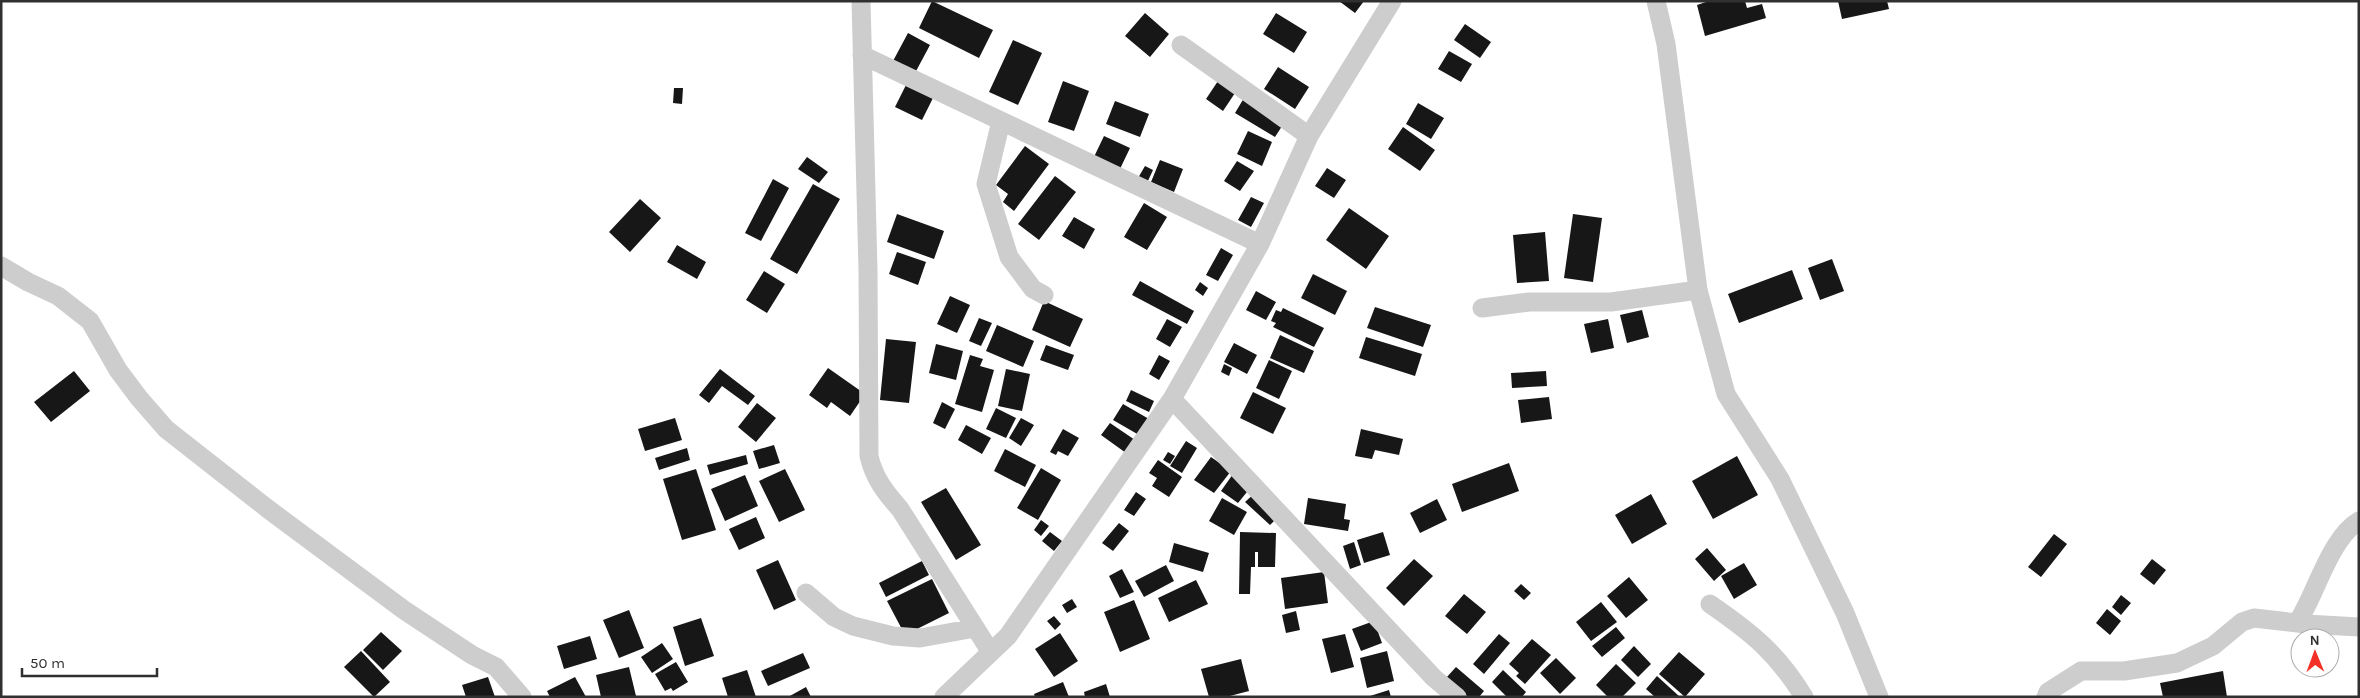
<svg xmlns="http://www.w3.org/2000/svg" width="2360" height="698" font-family="Karla,sans-serif">
<style>
.building{fill:#171717}
.lines{fill:none;stroke-linecap:round;stroke-linejoin:round}
.minor{stroke:#cdcdcd;stroke-width:19}
</style>
<rect width="100%" height="100%" fill="#fff"/>
<path class="building" d="M932 1 993 30 979 58 919 28Z
M1339 1H1364L1355 13Z
M1709 1H1745L1747 8 1762 4 1766 18 1705 36 1697 5Z
M1838 1H1887L1889 9 1842 19Z
M1145 13 1169 34 1150 57 1125 36Z
M1276 13 1307 32 1294 53 1263 34Z
M1465 24 1491 42 1480 58 1454 40Z
M908 33 930 45 915 73 893 61Z
M1013 40 1042 53 1018 105 989 92Z
M1449 51 1472 64 1461 82 1438 69Z
M1278 67 1309 87 1295 109 1264 89Z
M1063 81 1089 91 1074 131 1048 122Z
M1218 81 1235 93 1223 111 1206 99Z
M907 83 934 96 922 120 895 107Z
M674 88H683L682 104 673 103Z
M1244 98 1284 123 1275 137 1235 113Z
M1115 101 1149 114 1140 137 1106 124Z
M1418 103 1444 118 1431 139 1406 124Z
M1403 127 1435 150 1420 171 1388 149Z
M1248 131 1272 142 1262 166 1237 154Z
M1104 136 1130 148 1119 171 1093 159Z
M1025 146 1049 164 1014 211 1003 202 1008 194 996 185Z
M807 157 828 172 819 183 798 169Z
M1160 160 1183 169 1174 192 1151 182Z
M1237 161 1254 171 1240 191 1224 181Z
M1145 166 1153 170 1147 183 1138 178Z
M1327 168 1346 180 1334 198 1315 186Z
M1055 176 1076 192 1039 240 1018 224Z
M773 179 789 188 761 241 745 233Z
M813 184 840 199 797 274 770 259Z
M1251 197 1264 203 1251 227 1238 220Z
M640 199 661 218 630 252 609 232Z
M1144 203 1167 217 1147 250 1124 237Z
M1349 208 1389 236 1366 269 1326 240Z
M897 214 944 231 934 259 887 242Z
M1573 214 1602 218 1593 282 1564 278Z
M1074 217 1095 229 1084 249 1062 236Z
M1545 232 1549 281 1517 283 1513 235Z
M677 245 706 262 697 279 667 262Z
M1221 248 1233 255 1218 281 1206 275Z
M897 252 926 262 918 285 889 274Z
M1832 259 1844 291 1820 300 1808 268Z
M1792 270 1803 299 1739 323 1728 294Z
M764 271 785 284 767 313 746 300Z
M1313 274 1347 291 1335 315 1301 298Z
M1140 281 1194 311 1187 324 1132 295Z
M1200 282 1208 288 1203 296 1195 290Z
M1256 291 1276 302 1266 320 1246 310Z
M950 296 970 305 957 333 937 324Z
M1044 301 1083 319 1070 347 1032 330Z
M1375 307 1431 325 1423 347 1367 328Z
M1283 308 1324 328 1314 347 1273 327 1276 323 1271 321 1276 310 1281 312Z
M1642 310 1649 337 1627 343 1620 315Z
M979 318 992 323 981 346 969 341Z
M1167 319 1182 327 1170 347 1156 339Z
M1608 319 1614 348 1591 353 1584 324Z
M997 325 1034 341 1023 367 986 351Z
M1280 335 1314 351 1304 373 1270 358Z
M1366 337 1422 354 1415 376 1359 358Z
M886 339 916 342 909 403 880 400Z
M1234 343 1257 355 1247 374 1224 362Z
M936 344 963 351 956 380 929 373Z
M1046 345 1074 355 1068 370 1040 360Z
M970 355 983 359 980 366 994 370 982 412 955 404Z
M1159 355 1170 361 1159 380 1149 374Z
M1269 360 1292 371 1279 399 1256 388Z
M1224 364 1232 368 1229 376 1221 372Z
M828 368 865 394 850 416 831 402 827 408 809 395Z
M720 369 755 396 748 405 722 386 709 403 699 395Z
M1006 369 1030 374 1022 411 998 406Z
M74 371 90 391 51 422 34 402Z
M1546 371 1547 386 1512 388 1511 373Z
M1131 390 1154 401 1149 412 1126 401Z
M1253 392 1286 408 1273 434 1240 418Z
M1549 397 1552 419 1521 423 1518 400Z
M942 402 955 409 945 429 933 423Z
M757 403 776 418 756 442 738 427Z
M1123 404 1149 419 1139 435 1113 420Z
M996 408 1016 418 1006 438 986 429Z
M675 418 682 440 645 451 638 429Z
M1021 418 1034 425 1021 446 1009 438Z
M1110 423 1135 440 1126 453 1101 435Z
M966 425 991 438 982 454 958 440Z
M1063 429 1079 438 1068 456 1058 451 1056 455 1050 452Z
M1361 429 1403 439 1399 455 1375 450 1372 459 1355 456Z
M1186 441 1197 448 1182 473 1170 466Z
M774 445 780 463 759 469 753 451Z
M687 448 690 460 659 470 655 458Z
M1005 449 1036 465 1025 487 994 471Z
M1168 452 1175 456 1170 464 1163 460Z
M746 455 748 464 710 475 707 465Z
M1737 456 1758 495 1713 519 1692 481Z
M1211 457 1231 471 1214 493 1194 480Z
M1158 460 1182 477 1169 497 1152 486 1157 478 1149 473Z
M1509 463 1519 491 1462 512 1452 484Z
M1041 468 1061 480 1038 520 1017 508Z
M696 469 716 530 682 540 663 479Z
M785 469 805 510 779 522 759 481Z
M1233 474 1251 487 1238 503 1221 491Z
M745 475 758 506 725 521 711 489Z
M946 488 981 545 956 560 921 502Z
M1136 492 1146 499 1134 516 1124 510Z
M1256 492 1280 515 1270 525 1245 502Z
M1651 494 1667 524 1632 544 1615 515Z
M1222 498 1247 512 1234 535 1209 521Z
M1308 498 1346 504 1344 519 1350 520 1348 531 1304 524Z
M1437 499 1447 520 1420 533 1410 513Z
M756 517 765 538 739 550 729 529Z
M1041 520 1049 526 1041 536 1034 530Z
M1119 523 1129 531 1113 551 1102 543Z
M1050 532 1062 541 1054 551 1042 541Z
M1240 532 1276 533 1275 567H1258V552H1255V567H1251L1250 594H1239Z
M1383 532 1390 555 1364 563 1357 540Z
M2054 534 2067 544 2041 577 2028 567Z
M1354 542 1361 565 1350 569 1343 546Z
M1174 543 1209 553 1203 572 1169 562Z
M1707 548 1726 570 1714 581 1695 559Z
M1414 559 1433 576 1404 606 1386 588Z
M2152 559 2166 570 2154 585 2140 574Z
M778 560 796 600 774 610 756 570Z
M922 561 929 575 886 597 879 583Z
M1744 563 1757 585 1734 599 1721 576Z
M1166 565 1174 581 1144 597 1135 581Z
M1122 569 1134 592 1120 598 1109 576Z
M1324 572 1328 603 1285 609 1281 578Z
M1629 577 1648 600 1626 618 1607 596Z
M932 579 949 613 905 635 887 601Z
M1196 580 1208 604 1169 622 1158 598Z
M1521 584 1531 593 1524 600 1514 591Z
M1464 594 1486 612 1467 634 1445 616Z
M2121 595 2131 603 2121 615 2112 607Z
M1072 599 1077 607 1067 613 1062 605Z
M1134 600 1150 639 1120 652 1104 612Z
M1601 602 1617 622 1591 641 1576 622Z
M2107 609 2121 621 2110 635 2096 623Z
M629 610 644 648 619 658 603 620Z
M1296 611 1300 630 1286 633 1282 615Z
M1054 616 1061 624 1055 630 1047 621Z
M701 618 714 656 685 666 673 627Z
M1374 621 1382 643 1361 651 1352 629Z
M1616 627 1625 638 1602 657 1592 646Z
M381 632 402 651 383 670 363 650Z
M1060 633 1078 661 1054 677 1035 649Z
M1345 634 1354 667 1331 673 1322 639Z
M1499 634 1510 643 1484 674 1473 664Z
M590 636 597 659 564 669 557 646Z
M1532 639 1551 655 1525 684 1516 676 1519 673 1509 664Z
M662 643 673 659 652 673 641 657Z
M1634 646 1651 664 1638 677 1621 660Z
M361 651 390 682 374 697 344 667Z
M1387 651 1394 681 1367 688 1360 658Z
M1679 652 1705 674 1685 697 1659 674Z
M803 653 810 668 768 686 761 671Z
M1556 658 1576 678 1560 694 1540 673Z
M1241 659 1249 691 1226 697H1209L1201 669Z
M676 662 688 682 673 691 671 688 665 691 655 674Z
M1616 664 1636 683 1622 697H1608L1596 685Z
M629 667 636 696 601 697 596 675Z
M1456 667 1484 691 1479 697H1468L1446 678Z
M747 670 756 697H728L722 678Z
M1503 670 1526 692 1522 697H1507L1492 682Z
M2223 671 2227 697H2163L2160 683Z
M1657 676 1680 697H1655L1646 689Z
M488 677 495 697H466L462 685Z
M575 677 586 697H550L547 691Z
M1063 682 1069 697H1035L1034 694Z
M1106 684 1110 697H1085L1084 692Z
M806 687 811 697H788Z
M1389 690 1391 697H1370V696Z"/>
<g class="lines">
<path class="minor" d="M861 1 868 270 869 456C874 478 885 492 900 509L990 651
M1656 1 1666 44 1698 290 1726 394 1780 479 1845 613 1879 697
M1181 45 1309 136
M862 55 1260 244
M1001 121 986 184 1009 257 1033 289 1044 295
M1 266 28 282 58 296 90 321 118 370 139 398 166 429 268 509 404 610 472 655 496 667 522 697
M1482 308 1529 302H1611L1698 290
M1172 399 1434 678 1457 697
M806 593 834 617 853 626 893 636 920 638 975 628
M1710 604C1752 633 1777 653 1804 697
M2297 623C2316 594 2330 538 2359 521
M944 697 1008 636 1172 399 1260 244 1309 136 1392 1
M2046 697 2048 692 2081 671H2124L2177 663 2213 646 2242 622 2254 618 2306 624 2359 627"/>
</g>
<rect width="2360" height="698" fill="none" stroke="#303030" stroke-width="5"/>
<g transform="translate(2315 653) rotate(359)"><circle r="24" fill="#ffffff" stroke="#acacac"/>
<path d="M0-4L9 19L0 12L-9 19Z" fill="#f33127"/>
<text y="-8" font-size="14" font-weight="bold" text-anchor="middle" fill="#303030">N</text>
</g>
<path d="M22 668v8h135v-8" fill="none" stroke="#303030" stroke-width="2.5"/>
<text x="30" y="668" font-size="15" fill="#303030" stroke="#ffffff" stroke-width="4" paint-order="stroke">50 m</text>
</svg>
